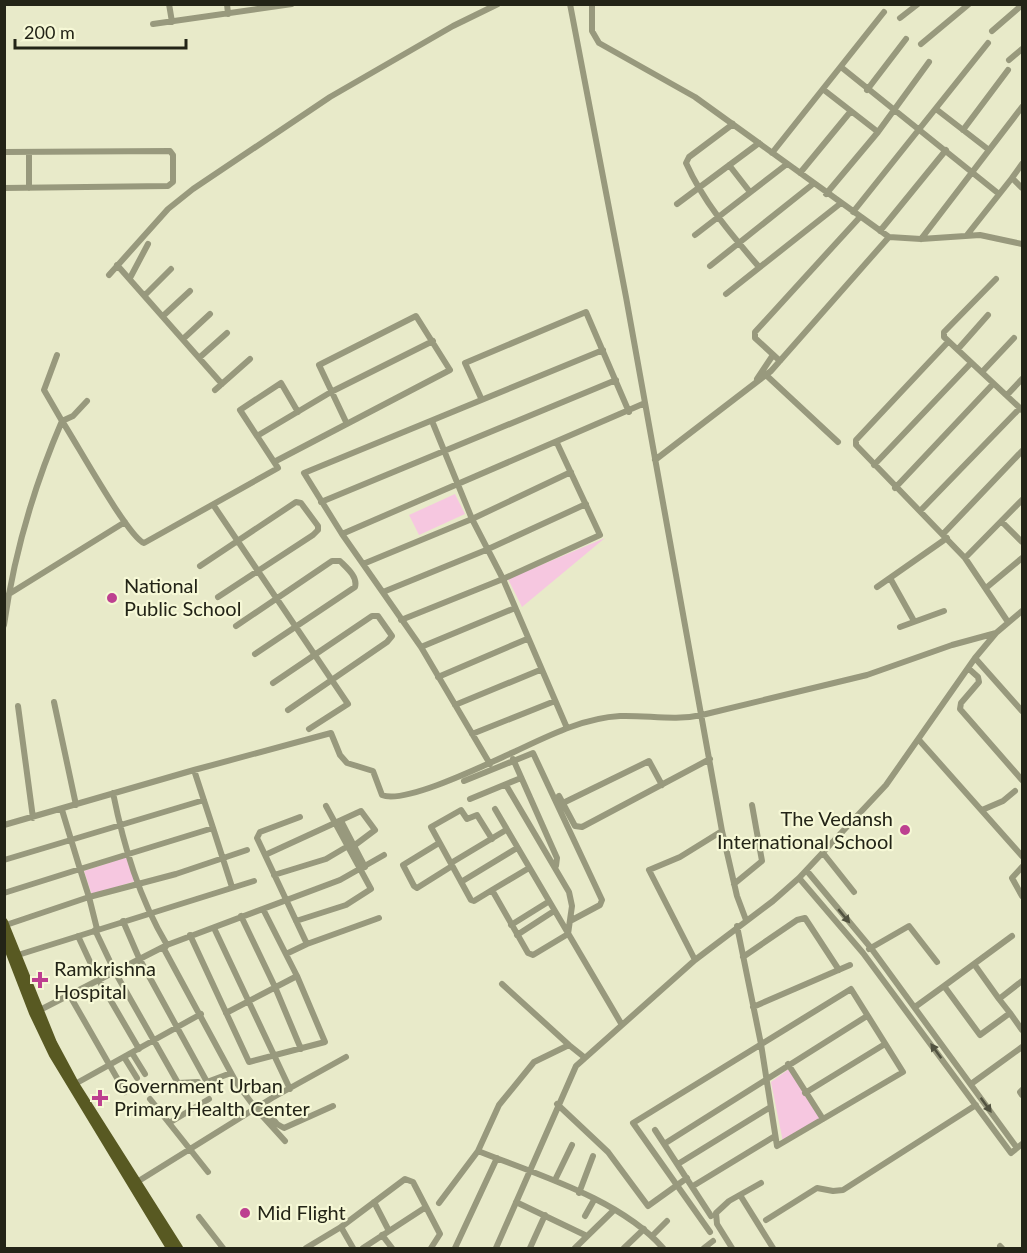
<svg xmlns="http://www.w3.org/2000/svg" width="1027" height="1253" font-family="Lato,sans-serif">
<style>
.green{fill:#f6c7e0}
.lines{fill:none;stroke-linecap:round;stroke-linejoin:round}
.minor{stroke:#98997d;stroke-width:6}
.major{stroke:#585922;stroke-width:8}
.oneway{fill:#525340}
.poi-dot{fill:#bd4090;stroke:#f6f8d6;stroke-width:2}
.labels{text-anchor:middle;stroke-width:4.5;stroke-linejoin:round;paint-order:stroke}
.poi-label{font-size:20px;fill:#232417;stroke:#f6f8d6;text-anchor:start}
</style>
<rect width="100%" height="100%" fill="#e8eac9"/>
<path class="green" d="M455 494 465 514 419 535 409 515Z
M605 538 522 607 508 579Z
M127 857 135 881 92 895 84 871Z
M789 1069 821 1119 783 1142 771 1082Z"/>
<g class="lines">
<path class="minor" d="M169 4 172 22
M227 4 228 14
M570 4 626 297 722 831 737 896 746 920
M592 4V31L599 43 695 97 889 237 921 239 980 235 1022 244
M900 18 918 4
M153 24 292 4
M992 31 1022 5
M921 44 969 4
M1009 60 1022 49
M841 67 999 194
M824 90 878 132
M867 90 906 39
M936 109 989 150
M733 124 689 157 686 163C704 203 731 234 759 267
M963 130 1008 70
M4 152 170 151 173 155V182L168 186 4 188
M29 152V188
M772 153 884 12
M729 165 750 192
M800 173 851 111
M1012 178 1022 164
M826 194 878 132 929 62
M677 204 759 143
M853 212 988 43
M880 231 946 150
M695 235 787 164
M967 235 1012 178 1022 188
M921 239 1022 107
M117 265 222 384
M710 266 813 184
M109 275 168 209 193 189 330 97 453 26 498 4
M130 278 148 244
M996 279 944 332V337L1022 410
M726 294 841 203
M145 295 171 269
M163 316 190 291
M183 339 210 314
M948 342 856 440V445L965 558 1008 622
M958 349 988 315
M199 358 227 333
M780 361 755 338V332L860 217
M982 372 1014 338
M766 375 838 442
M757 379 773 355
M215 390 250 359
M1007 395 1022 379
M481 398 465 363 586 312 629 412
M87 401 73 416 62 421C76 442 128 537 144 543L278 468 240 410 281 383 298 412
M432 421 472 519 503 579 567 728
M257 436 331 392 433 341
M655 460 771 371 889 237
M274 462 450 370 416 316 319 365 347 424
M874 465 971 363
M895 488 993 384
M321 502 616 380
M214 506 348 704 309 729
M920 511 1020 408
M1002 522 1022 542
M342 534 645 403
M943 534 1022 451
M965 558 1022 500
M363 564 472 519 571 472
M200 566 296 502 301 503 318 526V530L313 535 218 597
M890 578 914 621
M877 587 947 538
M986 588 1022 558
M383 592 486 550 586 504
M9 594 125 522
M401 620 503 579 600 535 557 443
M4 625C14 554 34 486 62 421L44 390 57 355
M236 626 332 561H340C347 568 358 577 355 587L255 654
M900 627 944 611
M421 647 515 608
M975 658 1022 711
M968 668 978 677 979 682 961 703 960 709 1022 780
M438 677 527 639
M273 683 372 616H378L392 636 387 642 288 710
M54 702 76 805
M455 705 540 670
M18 706 33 818
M472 734 555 701
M919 740 1022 856
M513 759 557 858 556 866
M490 764 421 647 342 534 304 473 603 350
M194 770 213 828
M464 781 533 753 602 900 600 905 572 920
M113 793C124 847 139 898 167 945L164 949 236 1082 256 1109 285 1141
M559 796 575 826 582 827 710 759
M470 799 521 778
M563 803 649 761 662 785
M495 809 622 1025
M62 810 80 869 213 828 232 887
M982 810 1003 801 1015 791
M300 817 260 832 257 838 307 944 379 918
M341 821 365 867
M4 825 194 770 331 733 340 755 347 763 373 771 382 795C405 805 491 762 516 751 548 736 583 718 620 716 648 715 674 721 702 715L867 675 952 645 996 633
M492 839 477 815 467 819 461 810 431 827 471 900 474 901 492 890 528 953 533 955 568 934 572 906 569 892 506 785
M439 843 403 865 414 886 417 888 452 866
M823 853 854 892
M265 855 361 811 375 830 355 845
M4 860 204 800
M451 863 506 830
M1022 867 1012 878 1022 896
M807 871 871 948 1017 1148
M274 875 326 859 348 846
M799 878 863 953 1011 1153 1022 1144
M461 882 517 848
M734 884 762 861 752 805
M492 890 529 868
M4 893 80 869 89 897 6 925
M241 916 275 987 301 1049
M123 921 139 958 207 1082 231 1073
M296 921 346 905 371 889 326 806
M511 925 548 902
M214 928 290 1089
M97 929 89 897 176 874 247 850
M95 930 115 972 178 1083 198 1082
M190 935 249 1062 325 1042 297 976 263 909
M517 935 554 911
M78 936 97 977 139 1049
M869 949 909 926 937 962
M286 954 307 944
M18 955 254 881
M743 957 797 920 805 918 839 970
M695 960 649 870 680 857 722 831
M974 964 999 999
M502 984 569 1045
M944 986 1012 936
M70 996 125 1092
M753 1007 850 965
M915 1007 944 986 980 1035 1010 1013 999 999 1022 981
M36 1012 167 945 340 880 384 855
M226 1013 297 976
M1010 1013 1022 1030
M132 1053 145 1074
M124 1057 137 1078
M788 1064 823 1119
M75 1084 201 1014
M971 1084 1022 1047
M1022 1090 1020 1092 1022 1095
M805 1093 885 1044
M150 1099 208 1172
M557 1104 608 1152 648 1206 687 1178
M261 1105 277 1124 284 1128 333 1106
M169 1123 209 1099
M655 1130 711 1216
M664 1144 867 1016
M478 1151C538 1175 620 1199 663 1248
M678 1164 769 1108
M555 1180 572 1145
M137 1182 272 1098 346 1057
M693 1186 775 1136
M579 1193 593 1156
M740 1195 773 1248
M374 1202 389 1231
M516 1202 587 1236
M439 1203 478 1151 499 1105 534 1062 569 1045 584 1057
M585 1216 594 1200
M199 1217 223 1248
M766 1220 817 1188 833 1191 843 1190 976 1105
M341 1227 405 1179 413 1182 426 1207
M710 1232 633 1123 851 989 903 1072 777 1146 761 1044 737 926
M382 1235 392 1248
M652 1236 667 1221
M1000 1246 1002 1248
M306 1248 341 1227 353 1248
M363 1248 426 1207 440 1234 431 1248
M455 1248 497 1158
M496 1248 576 1066 695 960 773 901 799 878 886 785 975 658 996 633 1022 611
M530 1248 545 1215
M575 1248 614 1210
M624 1248 644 1229
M704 1248 713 1241
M732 1248 717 1224 716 1213 729 1201 761 1183"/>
<path class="major" d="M4 922 53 1043 75 1084 179 1248
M4 938 33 1013 53 1055 170 1248"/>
</g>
<defs><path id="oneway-solid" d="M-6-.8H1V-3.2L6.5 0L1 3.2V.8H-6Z" transform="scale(1.5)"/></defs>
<g class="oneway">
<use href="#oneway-solid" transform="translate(844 916) rotate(50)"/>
<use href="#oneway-solid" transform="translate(936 1051) rotate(-126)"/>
<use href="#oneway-solid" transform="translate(986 1105) rotate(54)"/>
</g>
<g class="poi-dot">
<circle cx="112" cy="598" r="6"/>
<circle cx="905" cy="830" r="6"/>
<path d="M37 971h6v6h6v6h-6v6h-6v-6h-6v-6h6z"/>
<path d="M97 1089h6v6h6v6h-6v6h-6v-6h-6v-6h6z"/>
<circle cx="245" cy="1213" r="6"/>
</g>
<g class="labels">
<g class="poi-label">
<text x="124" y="593">National<tspan x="124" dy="23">Public School</tspan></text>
<text x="893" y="826" text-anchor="end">The Vedansh<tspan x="893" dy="23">International School</tspan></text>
<text x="54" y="976">Ramkrishna<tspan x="54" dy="23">Hospital</tspan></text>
<text x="114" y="1093">Government Urban<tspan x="114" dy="23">Primary Health Center</tspan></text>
<text x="257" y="1220">Mid Flight</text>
</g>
</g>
<rect width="1027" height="1253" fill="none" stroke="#232417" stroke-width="12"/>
<path d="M15 39v9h171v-9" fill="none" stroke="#232417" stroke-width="3"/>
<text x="24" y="39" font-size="18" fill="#232417" stroke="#f6f8d6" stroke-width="4.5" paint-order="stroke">200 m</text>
</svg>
